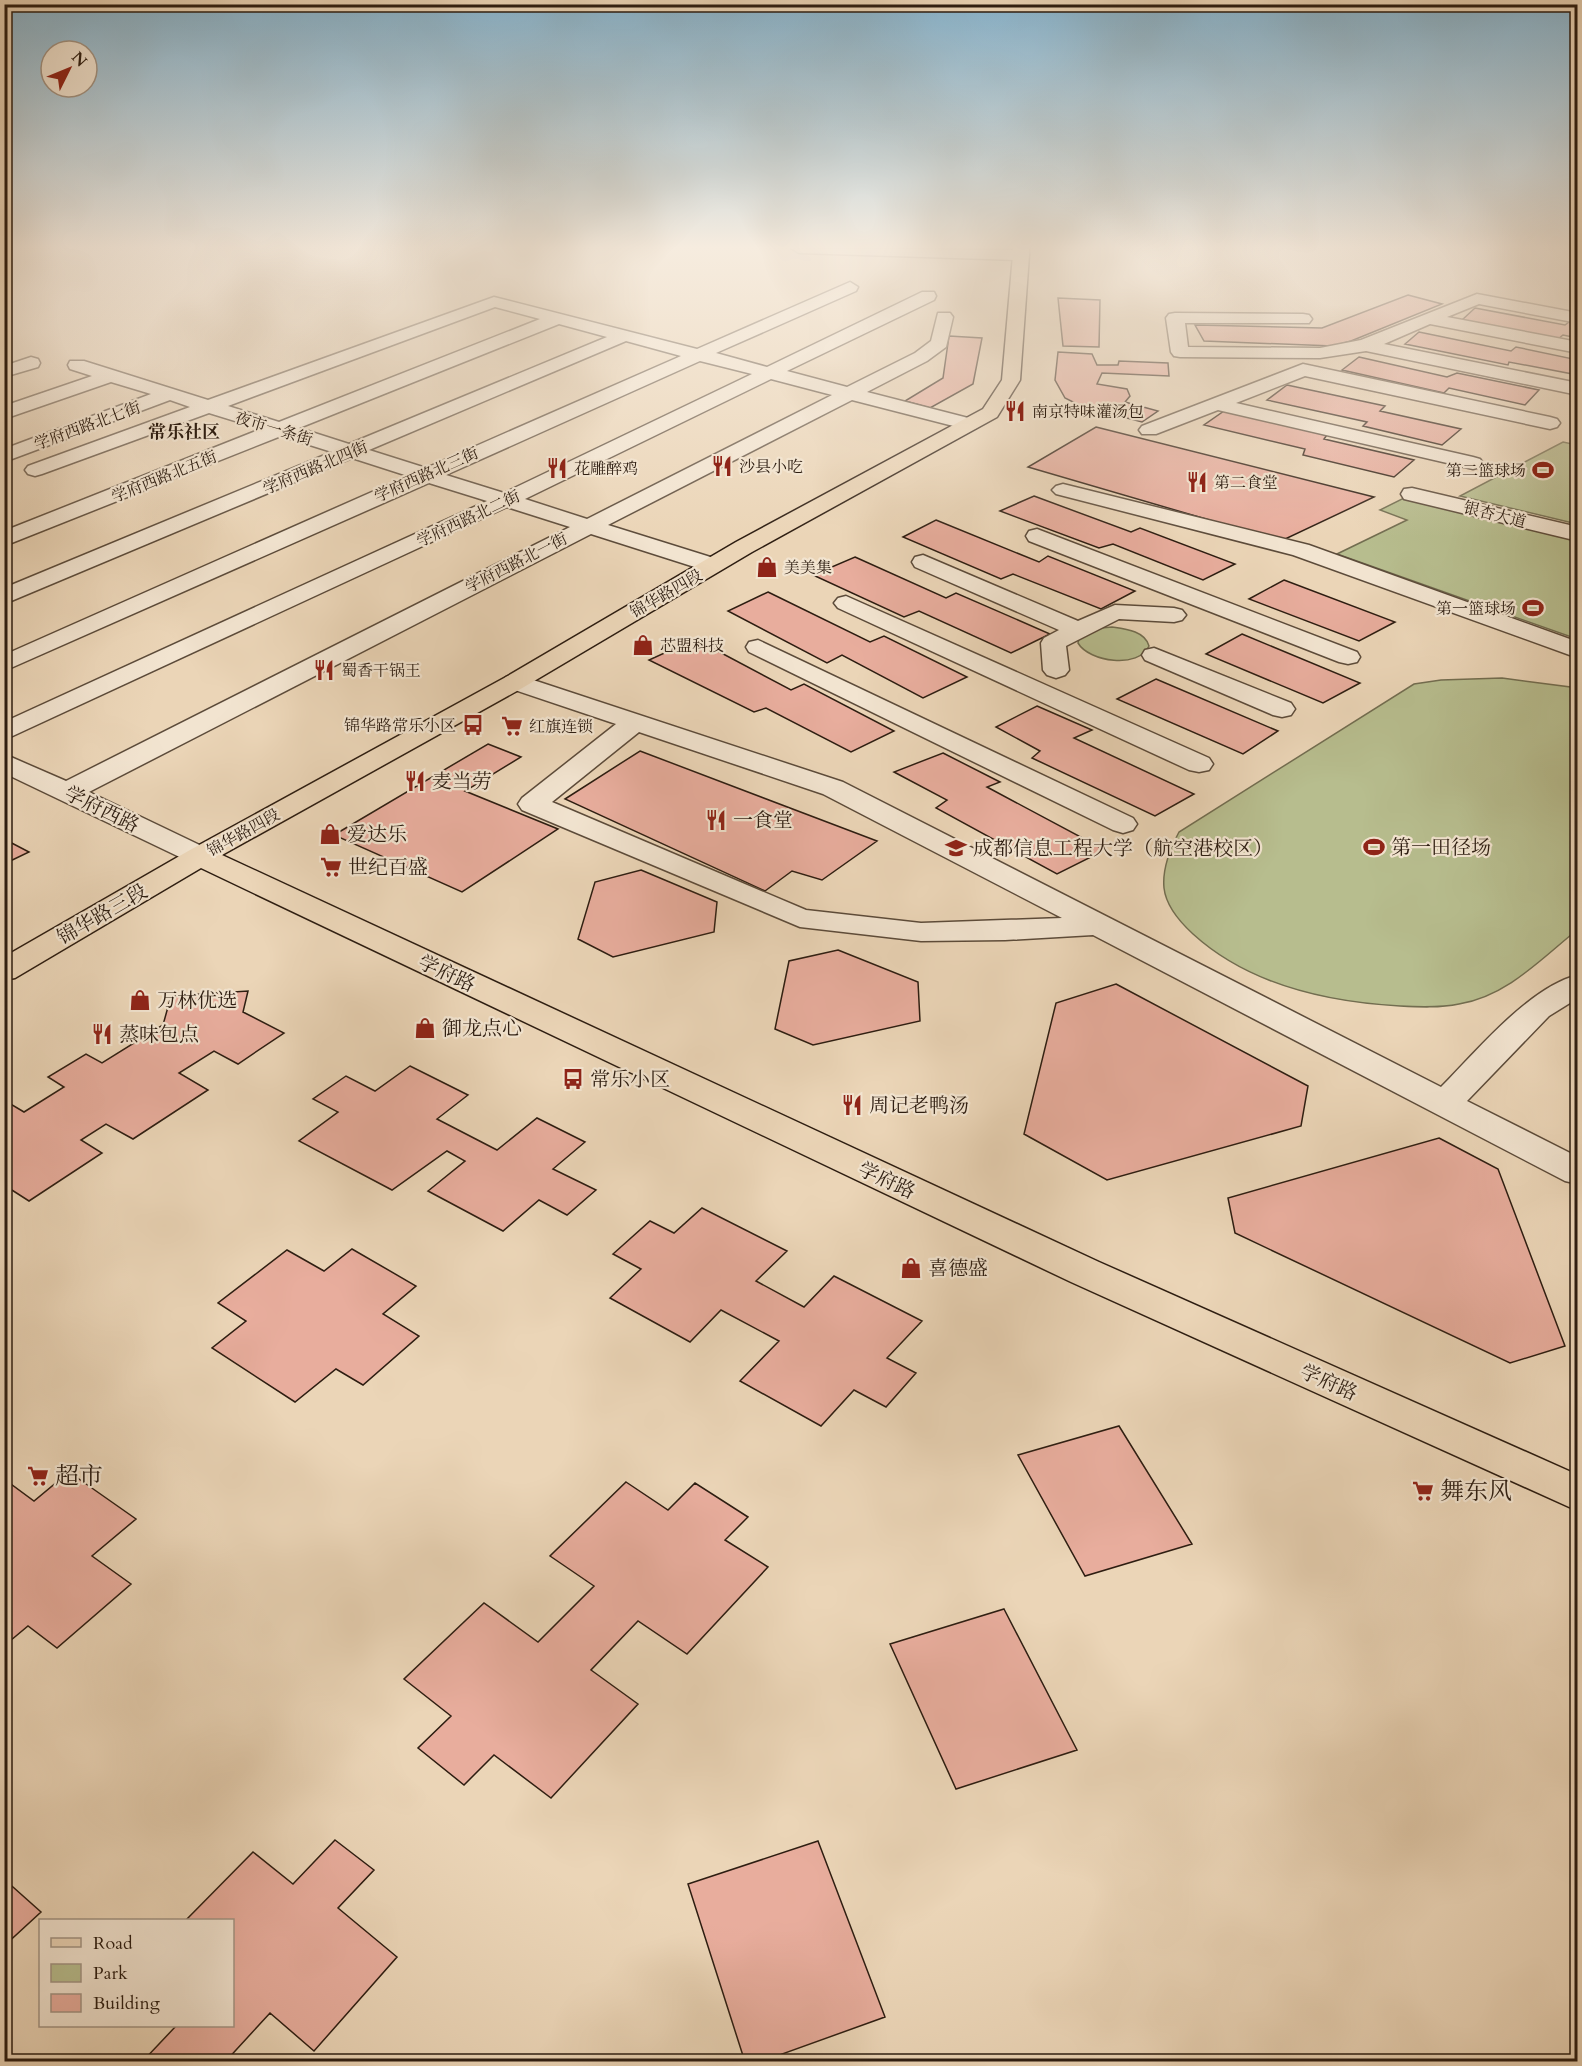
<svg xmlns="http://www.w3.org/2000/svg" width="1582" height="2066" font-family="Cardo,'Noto Serif SC',serif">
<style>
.green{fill:#b7bd8e;stroke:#726d50;stroke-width:1.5}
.building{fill:#e8ad9d;stroke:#2d1d11;stroke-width:1.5}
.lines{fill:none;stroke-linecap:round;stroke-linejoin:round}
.minor-casing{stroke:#5c4b3a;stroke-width:3}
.major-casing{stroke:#2d1d11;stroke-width:3}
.minor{fill:#f2e4d0;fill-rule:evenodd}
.major{fill:#ebd5b7;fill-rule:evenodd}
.labels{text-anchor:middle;stroke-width:4.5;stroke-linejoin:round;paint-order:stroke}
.far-poi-label{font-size:16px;fill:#2d1d11;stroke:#f2e4d0;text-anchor:start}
.far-street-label{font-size:16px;fill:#2d1d11;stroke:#f2e4d0}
.far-quarter-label{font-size:18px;font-weight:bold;fill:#2d1d11;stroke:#f2e4d0}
.poi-label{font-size:20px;fill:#2d1d11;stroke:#f2e4d0;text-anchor:start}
.street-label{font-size:20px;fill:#2d1d11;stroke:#f2e4d0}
.near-poi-label{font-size:24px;fill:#2d1d11;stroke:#f2e4d0;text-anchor:start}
</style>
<rect width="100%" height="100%" fill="#ebd5b7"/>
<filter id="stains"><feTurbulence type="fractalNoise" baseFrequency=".00333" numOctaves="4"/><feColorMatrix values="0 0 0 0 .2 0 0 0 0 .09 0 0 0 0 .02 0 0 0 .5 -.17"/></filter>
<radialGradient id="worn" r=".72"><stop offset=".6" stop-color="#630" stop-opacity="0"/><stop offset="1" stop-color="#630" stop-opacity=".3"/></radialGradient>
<path class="green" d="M1563 442 1577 445V524L1460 496Z
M1412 494 1577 534V639L1337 554 1407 520 1380 510Z
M1112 627C1126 629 1145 631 1149 646 1139 669 1089 662 1078 643L1079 638 1101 628Z
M1502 678 1578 688 1577 930C1541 959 1507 996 1459 1004 1440 1008 1419 1007 1400 1006 1326 1002 1249 985 1193 934 1181 923 1166 906 1164 888 1162 868 1170 849 1179 832L1414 684 1441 680Z"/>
<path class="building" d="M1408 295 1442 304 1351 341 1333 346 1204 341 1195 325 1322 328Z
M1058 298 1100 300 1099 347 1063 346Z
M1475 308 1565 325 1569 322 1578 323V338L1563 335 1558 339 1462 320Z
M1419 332 1511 351 1516 347 1578 360V375L1509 362 1508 365 1405 344Z
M949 336 982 338 973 384 930 408 905 401 943 378Z
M1058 352 1092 354 1097 365H1118L1119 361 1168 363 1169 376 1102 373 1097 384 1127 389 1130 396 1125 402 1158 411 1142 422 1081 406 1065 398 1055 380Z
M1359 357 1447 377 1457 373 1539 390 1525 405 1449 388 1444 393 1342 370Z
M1287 385 1385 406 1380 411 1461 429 1442 445 1363 426 1367 422 1267 400Z
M1224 411 1327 435 1324 439 1414 460 1394 477 1303 455 1305 449 1204 425Z
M1096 427 1374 497 1281 541 1028 467Z
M1034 496 1131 532 1140 528 1235 564 1203 580 1113 544 1099 548 1000 511Z
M936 520 1039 562 1048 556 1135 591 1101 609 1013 574 1001 579 903 537Z
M855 557 946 598 956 593 1050 634 1011 653 919 611 904 617 813 575Z
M1284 580 1395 622 1359 641 1249 599Z
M768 592 870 642 884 636 967 677 923 698 842 655 827 663 728 611Z
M1242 634 1360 683 1323 703 1206 654Z
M695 639 791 690 804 684 894 731 851 752 766 708 754 712 649 660Z
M1156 679 1278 731 1243 754 1117 699Z
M1037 706 1092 730 1074 738 1194 794 1155 816 1032 758 1040 751 996 727Z
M488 744 521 757 465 791 558 829 462 892 334 835Z
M640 751 877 841 822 880 792 871 765 891 565 799Z
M943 753 1000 782 987 787 1105 850 1057 874 936 808 947 800 894 772Z
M4 839 29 852 4 864Z
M641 870 717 902 714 932 613 957 578 939 595 882Z
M838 950 918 982 920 1021 813 1045 775 1029 789 961Z
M1116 984 1308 1086 1301 1126 1107 1180 1024 1134 1056 1003Z
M248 991 243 1012 284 1033 238 1064 214 1051 179 1073 208 1090 133 1139 106 1124 81 1140 102 1153 29 1201 4 1185V1100L24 1112 64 1087 48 1077 86 1054 102 1063 163 1025 171 996Z
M410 1066 468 1095 437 1119 497 1150 537 1118 585 1142 553 1169 596 1190 567 1215 539 1200 503 1231 428 1191 465 1161 447 1151 392 1190 299 1141 338 1112 313 1099 346 1076 375 1091Z
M1439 1138 1498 1169 1565 1346 1510 1363 1235 1233 1228 1198Z
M702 1208 787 1251 756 1281 804 1307 834 1276 922 1321 887 1358 916 1373 886 1407 854 1390 821 1426 740 1381 779 1341 721 1310 690 1342 610 1298 641 1269 613 1254 650 1221 674 1233Z
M352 1249 416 1286 383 1314 419 1336 363 1385 336 1369 295 1402 212 1348 246 1321 218 1303 287 1250 324 1271Z
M1119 1426 1192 1544 1085 1576 1018 1455Z
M69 1472 136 1519 92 1556 131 1584 57 1648 28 1626 4 1646V1479L34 1501Z
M626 1482 668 1510 695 1483 748 1517 725 1540 768 1567 687 1654 638 1621 591 1670 638 1704 551 1798 494 1755 464 1785 418 1748 451 1716 404 1679 484 1603 538 1642 594 1586 550 1556Z
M1004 1609 1077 1750 956 1789 890 1644Z
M335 1840 374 1870 338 1908 397 1957 314 2051 270 2013 225 2062H142L176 2026H232V1920H186L253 1852 293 1884Z
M818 1841 885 2017 760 2062H745L688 1884Z
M4 1879 41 1912 4 1946Z"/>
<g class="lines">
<defs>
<path id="minor" d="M791 248 1013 250V248H1029V255L1021 260 799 253Z
M850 282 858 287 856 291 716 353 767 367 922 292H934L936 296 934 300 787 371 847 387 915 353 931 341 938 313H950L953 317 946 347 927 361 867 392 976 420 979 424 976 428 969 430 852 400 608 525 720 560 723 565 720 570 712 572 704 570 591 534 89 792 210 850 215 856 210 862 200 865 190 862 4 773V754L66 781 570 527 507 507 4 740V722L487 501 429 483 4 671V655L408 476 352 458 4 604V588L332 452 281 436 4 546V531L261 429 209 413 42 474 35 476 28 474 25 470 28 466 190 407 170 400 4 462V449L151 394 111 382 4 419V406L92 376 70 369 68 365 70 361H84L208 400 494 297 697 349ZM495 307 540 319 279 422 228 406ZM559 324 607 337 349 444 299 428ZM626 341 681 356 426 468 369 450ZM700 361 752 374 504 493 446 475ZM771 379 832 395 587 519 525 499Z
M1477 294 1578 313V323L1479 304 1447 317 1578 342V353L1430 324 1384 344 1578 383V395L1366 351 1320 358 1180 357 1174 356 1171 352 1166 318 1169 314 1175 313 1303 314 1309 315 1312 319 1309 323H1185L1188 347 1320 348 1361 340Z
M31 357 38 359 40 363 38 367 4 377V366Z
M1303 364 1550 417 1557 419 1560 423 1557 427 1550 429 1305 376 1236 403 1473 457 1480 459 1483 463 1480 467 1473 469 1218 410 1156 434H1142L1139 430 1142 426Z
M1063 484 1309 545 1578 642V658L1293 555 1056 494 1052 490 1056 486Z
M1412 488 1578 527V541L1404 499 1401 494 1404 489Z
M1037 529 1357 652 1360 657 1357 662 1348 664 1339 662 1029 541 1026 536 1029 531Z
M923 555 1078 621 1115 605 1174 608 1182 610 1186 615 1182 620 1174 622 1119 619 1066 646 1069 670 1065 675 1056 678 1047 675 1043 670 1041 643 1044 638 1059 630 915 567 912 562 915 557Z
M846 596 1209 758 1213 764 1209 770 1199 772 1189 770 838 608 834 603 838 598Z
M758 640 1133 818 1137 824 1133 830 1123 833 1113 830 749 652 746 647 749 642Z
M1154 648 1291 703 1295 709 1291 715 1282 717 1273 715 1145 660 1142 655 1145 650Z
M515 674 843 782 1441 1087C1476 1052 1529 987 1578 975V998L1549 1016 1467 1101 1578 1157V1184L1565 1181 1093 935 1005 940 921 941 800 927 522 810 518 804 522 798 616 724 506 687 502 682 506 677ZM639 732 823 794 1062 918 921 923 806 910 552 802Z"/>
<path id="major" d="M1021 250 1029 255 1020 380 997 417 752 552 524 687 222 855 1099 1262 1578 1475V1511L1071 1282 201 868 15 978 4 980V957L190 850 506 677 736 542 983 409 1002 380 1013 255Z"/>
</defs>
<use href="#minor" class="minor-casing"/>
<use href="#major" class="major-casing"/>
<use href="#minor" class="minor"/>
<use href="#major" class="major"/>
</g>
<linearGradient id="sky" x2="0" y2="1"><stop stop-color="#88b6d1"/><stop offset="0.46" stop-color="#f6ecdf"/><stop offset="1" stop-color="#f6ecdf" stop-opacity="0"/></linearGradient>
<rect width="1582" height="537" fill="url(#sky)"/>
<defs>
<symbol id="restaurant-bare" viewBox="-9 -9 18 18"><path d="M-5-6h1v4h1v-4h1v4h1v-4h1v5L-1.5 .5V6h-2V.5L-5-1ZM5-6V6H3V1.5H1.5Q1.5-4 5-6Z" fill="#8f2418" stroke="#f2e4d0" stroke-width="2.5" paint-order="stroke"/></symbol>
<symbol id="stadium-bare" viewBox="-9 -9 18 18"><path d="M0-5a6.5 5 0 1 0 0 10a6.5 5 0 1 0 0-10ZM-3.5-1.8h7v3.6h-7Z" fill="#8f2418" stroke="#f2e4d0" stroke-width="2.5" paint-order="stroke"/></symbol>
<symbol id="shop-bare" viewBox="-9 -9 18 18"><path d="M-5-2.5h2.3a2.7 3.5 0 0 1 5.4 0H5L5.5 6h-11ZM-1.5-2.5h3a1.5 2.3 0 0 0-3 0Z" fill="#8f2418" stroke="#f2e4d0" stroke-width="2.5" paint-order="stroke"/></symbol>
<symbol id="bus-bare" viewBox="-9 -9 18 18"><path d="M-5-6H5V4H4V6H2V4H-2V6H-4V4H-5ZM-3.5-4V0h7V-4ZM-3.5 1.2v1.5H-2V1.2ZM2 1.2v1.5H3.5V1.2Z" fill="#8f2418" stroke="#f2e4d0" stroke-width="2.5" paint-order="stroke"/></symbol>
<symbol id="supermarket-bare" viewBox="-9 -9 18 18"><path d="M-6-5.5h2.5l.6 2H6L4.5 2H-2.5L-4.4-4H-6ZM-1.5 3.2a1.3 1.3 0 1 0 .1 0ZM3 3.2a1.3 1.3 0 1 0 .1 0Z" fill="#8f2418" stroke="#f2e4d0" stroke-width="2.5" paint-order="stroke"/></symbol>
<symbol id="university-bare" viewBox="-9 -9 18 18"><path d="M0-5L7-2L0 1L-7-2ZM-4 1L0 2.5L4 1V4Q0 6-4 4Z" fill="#8f2418" stroke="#f2e4d0" stroke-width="2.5" paint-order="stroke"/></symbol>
</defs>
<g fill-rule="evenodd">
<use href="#restaurant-bare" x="1000" y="396" width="30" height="30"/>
<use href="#restaurant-bare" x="707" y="451" width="30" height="30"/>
<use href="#restaurant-bare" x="542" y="453" width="30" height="30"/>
<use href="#stadium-bare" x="1528" y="455" width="30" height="30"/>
<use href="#restaurant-bare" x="1182" y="467" width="30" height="30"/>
<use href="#shop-bare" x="752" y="552" width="30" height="30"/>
<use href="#stadium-bare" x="1518" y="593" width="30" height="30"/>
<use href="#shop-bare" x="628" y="630" width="30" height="30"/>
<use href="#restaurant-bare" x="309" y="655" width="30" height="30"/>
<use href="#bus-bare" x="458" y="710" width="30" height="30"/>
<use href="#supermarket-bare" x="497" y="711" width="30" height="30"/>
<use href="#restaurant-bare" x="400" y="766" width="30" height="30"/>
<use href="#restaurant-bare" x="701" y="805" width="30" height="30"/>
<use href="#shop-bare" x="315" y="819" width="30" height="30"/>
<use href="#stadium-bare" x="1359" y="832" width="30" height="30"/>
<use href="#university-bare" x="941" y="833" width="30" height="30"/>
<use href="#supermarket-bare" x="316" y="852" width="30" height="30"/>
<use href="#shop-bare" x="125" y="985" width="30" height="30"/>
<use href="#shop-bare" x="410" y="1013" width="30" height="30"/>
<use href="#restaurant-bare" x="87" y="1019" width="30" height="30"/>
<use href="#bus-bare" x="558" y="1064" width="30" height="30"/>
<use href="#restaurant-bare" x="837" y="1090" width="30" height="30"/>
<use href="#shop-bare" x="896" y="1253" width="30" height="30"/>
<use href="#supermarket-bare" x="23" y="1461" width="30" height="30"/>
<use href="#supermarket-bare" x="1408" y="1476" width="30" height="30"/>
</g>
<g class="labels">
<g class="far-poi-label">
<text x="1032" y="417">南京特味灌汤包</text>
<text x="739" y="472">沙县小吃</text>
<text x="574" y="474">花雕醉鸡</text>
<text x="1526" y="476" text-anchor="end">第二篮球场</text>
<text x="1214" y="488">第二食堂</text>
<text x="784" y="573">美美集</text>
<text x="1516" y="614" text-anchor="end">第一篮球场</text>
<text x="660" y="651">芯盟科技</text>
<text x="341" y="676">蜀香干锅王</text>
<text x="456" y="731" text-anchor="end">锦华路常乐小区</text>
<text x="529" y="732">红旗连锁</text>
</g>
<g class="far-street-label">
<text transform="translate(87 425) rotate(-20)" y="6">学府西路北七街</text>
<text transform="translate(274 428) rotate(17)" y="6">夜市一条街</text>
<text transform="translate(315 467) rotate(-23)" y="6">学府西路北四街</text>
<text transform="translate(426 474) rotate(-24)" y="6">学府西路北三街</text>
<text transform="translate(164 476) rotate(-22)" y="6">学府西路北五街</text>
<text transform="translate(1495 514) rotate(14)" y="6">银杏大道</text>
<text transform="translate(468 518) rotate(-25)" y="6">学府西路北二街</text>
<text transform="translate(516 562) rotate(-27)" y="6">学府西路北一街</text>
<text transform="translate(666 593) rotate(-30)" y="6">锦华路四段</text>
<text transform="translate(243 832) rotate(-29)" y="6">锦华路四段</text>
</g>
<g class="far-quarter-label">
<text x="184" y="438">常乐社区</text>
</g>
<g class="poi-label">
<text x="432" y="788">麦当劳</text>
<text x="733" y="827">一食堂</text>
<text x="347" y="841">爱达乐</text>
<text x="1391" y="854">第一田径场</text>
<text x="973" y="855">成都信息工程大学（航空港校区）</text>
<text x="348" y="874">世纪百盛</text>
<text x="157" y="1007">万林优选</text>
<text x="442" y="1035">御龙点心</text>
<text x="119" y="1041">蒸味包点</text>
<text x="590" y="1086">常乐小区</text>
<text x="869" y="1112">周记老鸭汤</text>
<text x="928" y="1275">喜德盛</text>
</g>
<g class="street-label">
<text transform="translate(102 809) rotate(26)" y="7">学府西路</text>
<text transform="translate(102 914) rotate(-30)" y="7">锦华路三段</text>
<text transform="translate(447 973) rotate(25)" y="7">学府路</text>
<text transform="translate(887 1180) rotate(25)" y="7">学府路</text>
<text transform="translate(1329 1382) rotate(24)" y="7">学府路</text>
</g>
<g class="near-poi-label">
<text x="55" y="1484">超市</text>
<text x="1440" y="1499">舞东风</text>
</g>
</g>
<rect width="1582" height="2066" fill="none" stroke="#ebd5b7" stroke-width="24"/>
<rect x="6" y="6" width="1570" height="2054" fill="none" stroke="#2d1d11" stroke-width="3"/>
<rect x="12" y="12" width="1558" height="2042" fill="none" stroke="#2d1d11" stroke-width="1.5"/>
<rect x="39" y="1919" width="195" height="108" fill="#f2e4d0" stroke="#a39484" stroke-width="1.5"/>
<rect x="51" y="1938" width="30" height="9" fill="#ebd5b7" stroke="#a39484" stroke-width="1.5"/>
<text x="93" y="1949" font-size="18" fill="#2d1d11">Road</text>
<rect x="51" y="1964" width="30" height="18" fill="#b7bd8e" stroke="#a39484" stroke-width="1.5"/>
<text x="93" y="1979" font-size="18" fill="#2d1d11">Park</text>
<rect x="51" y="1994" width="30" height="18" fill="#e8ad9d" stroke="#a39484" stroke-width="1.5"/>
<text x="93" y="2009" font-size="18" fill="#2d1d11">Building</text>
<g transform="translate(69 69) rotate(47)"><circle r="28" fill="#f2e4d0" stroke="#a39484" stroke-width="1.5"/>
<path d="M0-4.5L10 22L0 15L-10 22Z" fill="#8f2418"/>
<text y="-9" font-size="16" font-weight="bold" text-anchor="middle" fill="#2d1d11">N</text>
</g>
<rect width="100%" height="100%" filter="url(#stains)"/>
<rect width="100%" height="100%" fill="url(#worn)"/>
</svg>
